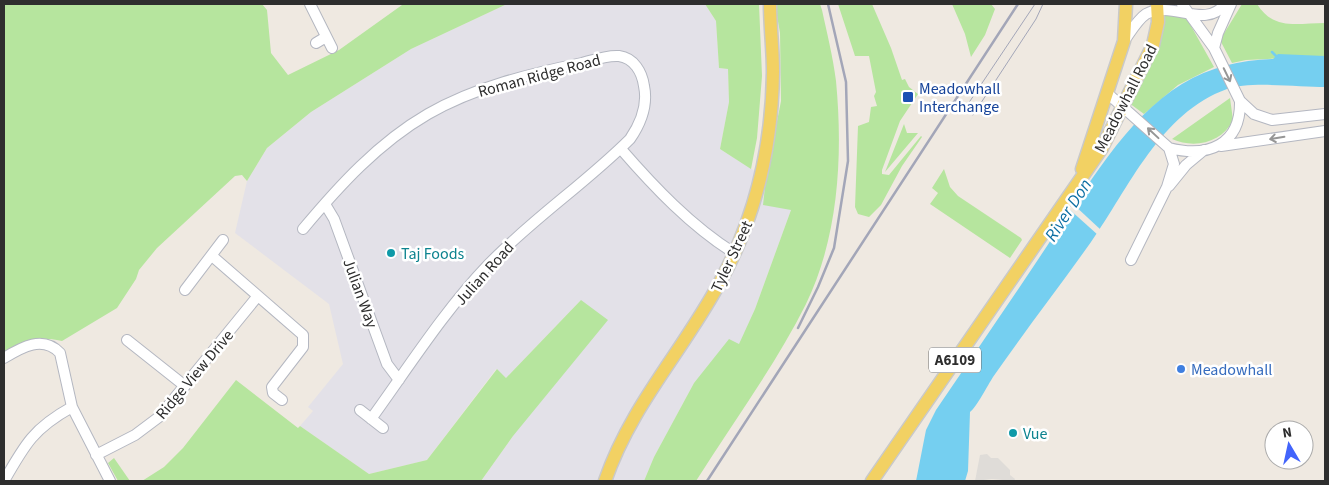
<svg xmlns="http://www.w3.org/2000/svg" width="1329" height="485" font-family="'Source Sans 3',sans-serif">
<style>
.industrial{fill:#e3e1e8}
.green{fill:#b6e59e}
.plaza{fill:#dfdcd8}
.water{fill:#75cff0}
.pier{fill:#efe9e1}
.lines{fill:none;stroke-linecap:round;stroke-linejoin:round}
.stream{stroke:#75cff0;stroke-width:2.5}
.minor-casing{stroke:#b4b7c1;stroke-width:12}
.major-casing{stroke:#c9c9c9;stroke-width:15}
.minor{stroke:#fff;stroke-width:10}
.major{stroke:#f2d163;stroke-width:12}
.tram{stroke:#a3a6b8;stroke-width:1}
.rail{stroke:#a3a6b8;stroke-width:2.5}
.oneway{stroke:#969696}
.transit-dot{fill:#1a4fb4;stroke:#fff;stroke-width:2}
.culture-dot{fill:#0f9aa8;stroke:#fff;stroke-width:2}
.shop-dot{fill:#3f7fe0;stroke:#fff;stroke-width:2}
.labels{text-anchor:middle;stroke-width:5;stroke-linejoin:round;paint-order:stroke}
.shield{fill:#fff;stroke:#6d6d6d;stroke-width:1}
.shield-label{font-size:15px;font-weight:bold;fill:#2e2e2e}
.street-label{font-size:16px;fill:#2e2e2e;stroke:#fff}
.transit-label{font-size:16px;fill:#164399;stroke:#fff;text-anchor:start}
.culture-label{font-size:16px;fill:#0d838f;stroke:#fff;text-anchor:start}
.shop-label{font-size:16px;fill:#366cbe;stroke:#fff;text-anchor:start}
.water-label{font-size:18px;font-style:italic;fill:#0d6fa3;stroke:#fff}
</style>
<rect width="100%" height="100%" fill="#efe9e1"/>
<path class="industrial" d="M507 4H705L716 21 719 68 728 69 729 102 720 149 766 178 791 210 755 309 739 345 694 383 654 457 644 481H481L513 436 581 300 506 378 496 369 427 460 369 474 300 426 313 411 308 407 343 364 329 304 235 233 247 181 267 148 311 112 411 49Z"/>
<path class="green" d="M4 4H262L267 10 271 53 288 75 339 50 402 5 507 4 411 49 311 112 267 148 247 181 242 175 235 176 157 248 139 270 136 279 117 308 62 341C35 335 28 341 4 354Z
M705 4H759L762 76 757 138 751 169 720 149 729 102 728 69 719 68 716 21Z
M775 4H820L822 10C827 33 833 57 836 81 843 154 839 236 806 304 775 366 733 422 696 481H644L654 457 694 383 729 339 739 344 755 309 791 210 763 205 766 178 781 101 780 33Z
M838 4H872L891 48 902 80 905 79 909 87 918 94 900 121 882 170V174L889 175 921 136 922 137 902 166 881 205 869 217 858 214 855 207 858 126 869 122 871 107 877 106 874 96 876 92 869 56H855Z
M952 4H991L995 9 985 35 971 57 965 34Z
M1242 4H1257C1274 31 1297 23 1325 23V56L1246 60 1232 63 1220 40Z
M1165 13 1186 17 1214 67 1178 85 1144 114 1129 103C1147 72 1164 50 1165 13Z
M1230 98 1233 120C1222 143 1194 149 1172 139Z
M904 124 907 133H918L885 172Z
M944 169 950 187 958 196 1021 238 1022 240 1010 258 930 204 938 193 932 188Z
M581 300 608 320 513 436 481 481H142L164 467 183 448 236 380 298 428 300 426 369 474 427 460 497 369 506 378Z
M114 458 130 481H118L108 463Z"/>
<path class="plaza" d="M987 454 991 458H998L1010 470V475L1015 479 1014 481 992 479 975 481 980 455Z"/>
<path class="water" d="M1278 54 1325 56V87C1300 87 1248 81 1227 89 1160 113 1129 188 1091 242 1059 287 1025 331 993 377 988 385 976 408 970 412L968 471 965 481H916L926 430 936 410C974 354 1012 299 1049 243 1086 189 1126 118 1182 84 1211 67 1240 60 1273 59Z"/>
<path class="pier" d="M1073 204 1101 230 1098 235 1069 209Z"/>
<g class="lines">
<path class="stream" d="M1272 52 1278 58"/>
<defs>
<path id="minor" d="M310 4 332 48
M1182 4 1214 48 1240 101 1254 114 1272 120 1325 114
M1124 41C1130 33 1137 20 1146 14 1173 0 1205 30 1225 4
M316 43 326 37
M1214 48 1218 33 1231 4
M1107 93 1169 148C1208 158 1241 145 1240 101
M1221 146 1325 131
M621 149C654 187 691 226 734 253
M1169 186 1186 165 1204 150
M325 204 334 219 387 364 399 380
M303 229C339 186 378 143 428 114 475 87 529 74 582 63 593 60 607 55 619 56 634 58 642 72 644 86 648 105 641 123 630 139 585 184 532 219 488 265 444 311 408 368 371 419
M212 256 303 335V347L272 387 273 393 282 400
M1131 260 1167 187 1174 164 1169 148
M185 290 223 240
M127 340 185 386
M4 358C22 347 43 335 60 353L72 407 110 481
M360 410 383 428
M96 455 135 435 159 417 257 297
M4 481C25 444 34 428 72 407"/>
<path id="major" d="M1082 169 1124 41 1126 4
M605 481C631 405 683 351 720 282 756 217 772 146 773 72 773 49 770 26 770 4
M872 481 1102 148 1153 45 1158 22 1157 4"/>
</defs>
<use href="#minor" class="minor-casing"/>
<use href="#major" class="major-casing"/>
<use href="#minor" class="minor"/>
<use href="#major" class="major"/>
<path class="tram" d="M964 110 1035 4
M973 115 1036 19 1043 4"/>
<path class="rail" d="M798 328 818 287 834 248 848 161 846 82 828 4
M707 481 1018 4"/>
</g>
<defs><path id="oneway-shaft" d="M-6 0H5M1.5-3L5.5 0L1.5 3" fill="none" stroke-width="1.6" stroke-linecap="round" stroke-linejoin="round" transform="scale(1.25)"/></defs>
<g class="oneway">
<use href="#oneway-shaft" transform="translate(1227 75) rotate(64)"/>
<use href="#oneway-shaft" transform="translate(1153 133) rotate(-137)"/>
<use href="#oneway-shaft" transform="translate(1277 138) rotate(171)"/>
</g>
<rect class="transit-dot" x="902" y="91" width="12" height="12" rx="2.5"/>
<g class="culture-dot">
<circle cx="391" cy="253" r="5"/>
<circle cx="1013" cy="433" r="5"/>
</g>
<circle class="shop-dot" cx="1181" cy="369" r="5"/>
<g class="labels">
<rect class="shield" x="929" y="347.5" width="52" height="25" rx="4"/>
<g class="shield-label">
<text x="955" y="365">A6109</text>
</g>
<g class="street-label">
<text transform="translate(539 75) rotate(-15)" y="6">Roman Ridge Road</text>
<text transform="translate(1125 98) rotate(-63)" y="6">Meadowhall Road</text>
<text transform="translate(731 256) rotate(-65)" y="6">Tyler Street</text>
<text transform="translate(484 273) rotate(-48)" y="6">Julian Road</text>
<text transform="translate(361 293) rotate(70)" y="6">Julian Way</text>
<text transform="translate(194 374) rotate(-50)" y="6">Ridge View Drive</text>
</g>
<g class="transit-label">
<text x="919" y="94">Meadowhall<tspan x="919" dy="18">Interchange</tspan></text>
</g>
<g class="culture-label">
<text x="401" y="259">Taj Foods</text>
<text x="1023" y="439">Vue</text>
</g>
<g class="shop-label">
<text x="1191" y="375">Meadowhall</text>
</g>
<g class="water-label">
<text transform="translate(1068 210) rotate(-57)" y="6">River Don</text>
</g>
</g>
<rect width="1329" height="485" fill="none" stroke="#2e2e2e" stroke-width="10"/>
<g transform="translate(1289 445) rotate(351)"><circle r="24" fill="#ffffff" stroke="#ababab"/>
<path d="M0-4L9 19L0 12L-9 19Z" fill="#4264fb"/>
<text y="-8" font-size="14" font-weight="bold" text-anchor="middle" fill="#2e2e2e">N</text>
</g>
</svg>
